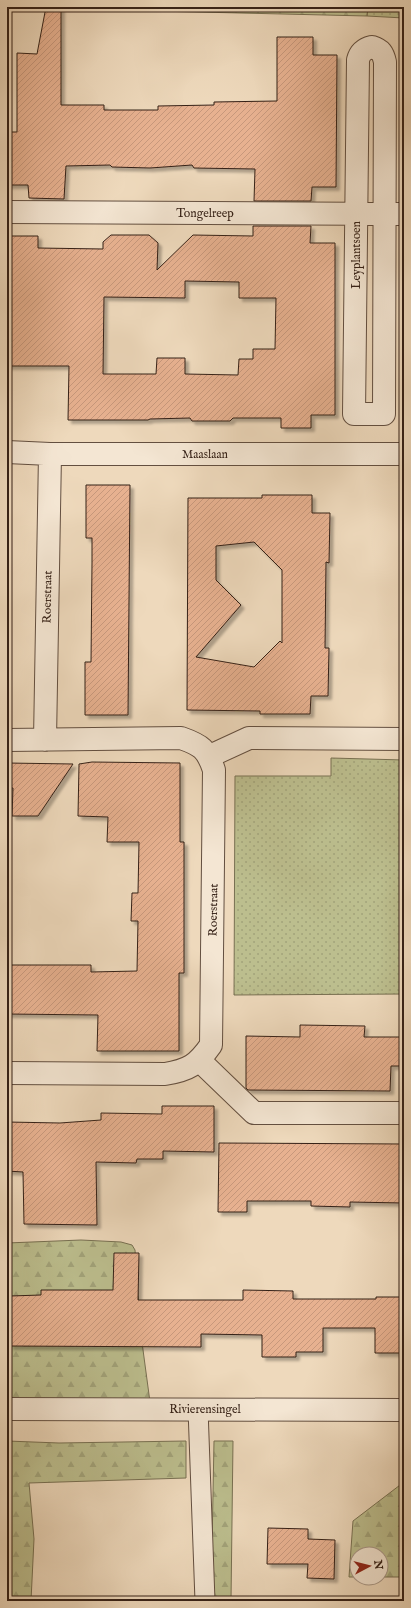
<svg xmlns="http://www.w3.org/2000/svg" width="411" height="1608" font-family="'IM FELL English',serif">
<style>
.grass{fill:url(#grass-dots);stroke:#787052}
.forest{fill:url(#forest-firs);stroke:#787052}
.building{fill:url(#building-hatch);stroke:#352117;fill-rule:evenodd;filter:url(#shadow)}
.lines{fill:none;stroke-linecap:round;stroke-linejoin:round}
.pedestrian-casing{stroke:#634f40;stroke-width:21}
.minor-casing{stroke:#634f40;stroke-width:24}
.tertiary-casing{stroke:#634f40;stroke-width:24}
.pedestrian{stroke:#f4e6d3;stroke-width:19}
.minor{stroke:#f4e6d3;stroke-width:22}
.tertiary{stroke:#f4e6d3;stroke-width:22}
.labels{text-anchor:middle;stroke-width:4;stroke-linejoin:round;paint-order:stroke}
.street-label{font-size:12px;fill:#352117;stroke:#f4e6d3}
</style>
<defs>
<pattern id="grass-dots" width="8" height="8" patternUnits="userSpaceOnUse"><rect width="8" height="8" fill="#bcbe8e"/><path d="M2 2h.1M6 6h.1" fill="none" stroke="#a2a37a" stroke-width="1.8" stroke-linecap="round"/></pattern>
<pattern id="forest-firs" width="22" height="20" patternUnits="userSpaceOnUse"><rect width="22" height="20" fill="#bcbe8e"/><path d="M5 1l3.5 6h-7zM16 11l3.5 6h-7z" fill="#a2a37a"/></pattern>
<pattern id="building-hatch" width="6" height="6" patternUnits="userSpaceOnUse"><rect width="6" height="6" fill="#e7b190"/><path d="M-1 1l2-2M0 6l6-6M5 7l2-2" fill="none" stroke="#c7987b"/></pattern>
<filter id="shadow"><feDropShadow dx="3.5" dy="3.5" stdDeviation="1" flood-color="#0004"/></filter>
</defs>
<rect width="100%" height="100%" fill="#eed9bc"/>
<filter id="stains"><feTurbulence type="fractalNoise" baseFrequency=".005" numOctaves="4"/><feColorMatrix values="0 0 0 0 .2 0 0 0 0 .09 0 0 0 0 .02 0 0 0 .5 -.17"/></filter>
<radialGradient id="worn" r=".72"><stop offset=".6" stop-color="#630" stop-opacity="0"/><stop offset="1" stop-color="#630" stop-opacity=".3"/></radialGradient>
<path class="grass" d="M368 7H404V18L367 16Z
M331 758 404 760V994L234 995 235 776H331Z"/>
<path class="forest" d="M71 7H368L367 16 71 9Z
M81 1240 121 1242 132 1245 135 1250 141 1335 150 1402 7 1403V1243Z
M7 1441 59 1443 186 1441V1478L29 1483 34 1539 31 1601H7Z
M214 1441H233L231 1601H211Z
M404 1482V1577H381V1554H357V1577H349L353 1521Z"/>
<path class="building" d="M46 7H61V105H104V110H158V106L214 105V102L277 101V37H313V55H337L336 187H312L311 201H254L255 169 194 168 192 165 150 168 112 167 110 165 66 166 64 199 29 198 28 185H7V132H17V53L37 54Z
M253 226H311L310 243H335V415H311V428H281V418H233L230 421H192L190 418 150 419 148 420H68L69 366H7V236H38V248L103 249V242L111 235H149L158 243 157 270 193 235 253 236ZM185 281 239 282V298H276L275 349H253V359H239L238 375 185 374V358H157L156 374H103L104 297 185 298Z
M86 485H130L128 715H85V662H91L92 563V538H86Z
M262 495H312V513H330L329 563 326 562 325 648H329L328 696H311L310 714H260V711L187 710 188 498H262ZM254 542 282 570V643L280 641 254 667 196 657 241 605 216 580V546Z
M92 762 180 763V842H184V973H179V1051H97L98 1015 7 1014V965H91V972L137 971 138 921H131L132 893H138L139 842H107L108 817 78 816 79 764Z
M7 763 73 764 38 816H12L13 788H7Z
M300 1025 365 1026 364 1037H404V1066H391L390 1091 248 1090 246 1088V1036L300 1037Z
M162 1106H214V1152L163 1151V1159H137L136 1163 96 1162 97 1225 24 1224 23 1172 7 1171V1122L60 1123 101 1120V1113L162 1114Z
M219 1143 404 1144V1203L350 1202V1207L311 1206V1201H247V1212H218Z
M114 1253H139L138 1300H243V1290L293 1291V1299H376V1297H404V1353H375V1328H323V1352H296V1357H262V1335L201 1334V1347L10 1346V1296L41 1295V1290H113Z
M268 1528 308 1529V1539L335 1540 334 1579 307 1578 308 1564H267Z"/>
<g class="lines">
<defs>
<path id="pedestrian" d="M198 1409 205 1601"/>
<path id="minor" d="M372 47C381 50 383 53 385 62L384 414H354L358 60C360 52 364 49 372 47Z
M7 212 404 214
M7 452 50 454H404
M7 740 181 738C201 745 207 749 214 770L211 1045C197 1065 189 1070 165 1074L7 1073
M45 740 50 454
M210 756 249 738 404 739
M200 1061 254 1113H404"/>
<path id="tertiary" d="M7 1409 404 1410"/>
</defs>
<use href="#pedestrian" class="pedestrian-casing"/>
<use href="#minor" class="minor-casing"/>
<use href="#tertiary" class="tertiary-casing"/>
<use href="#pedestrian" class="pedestrian"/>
<use href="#minor" class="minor"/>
<use href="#tertiary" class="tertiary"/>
</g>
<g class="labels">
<g class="street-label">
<text x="205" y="217">Tongelreep</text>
<text transform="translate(356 255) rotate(-90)" y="4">Leyplantsoen</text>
<text x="205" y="458">Maaslaan</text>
<text transform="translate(47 597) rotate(-89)" y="4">Roerstraat</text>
<text transform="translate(213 910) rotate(-89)" y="4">Roerstraat</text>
<text x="205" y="1413">Rivierensingel</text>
</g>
</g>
<rect width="411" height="1608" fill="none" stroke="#eed9bc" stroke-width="24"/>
<rect x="8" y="8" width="395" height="1592" fill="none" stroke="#352117" stroke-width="2"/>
<rect x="12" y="12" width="387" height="1584" fill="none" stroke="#352117"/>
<g transform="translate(369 1566) rotate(83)"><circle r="19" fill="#f4e6d3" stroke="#a89788"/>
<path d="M0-3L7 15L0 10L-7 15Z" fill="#8f2418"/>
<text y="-6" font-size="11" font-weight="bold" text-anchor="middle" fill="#352117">N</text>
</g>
<rect width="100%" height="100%" filter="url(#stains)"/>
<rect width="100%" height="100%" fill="url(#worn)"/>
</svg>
